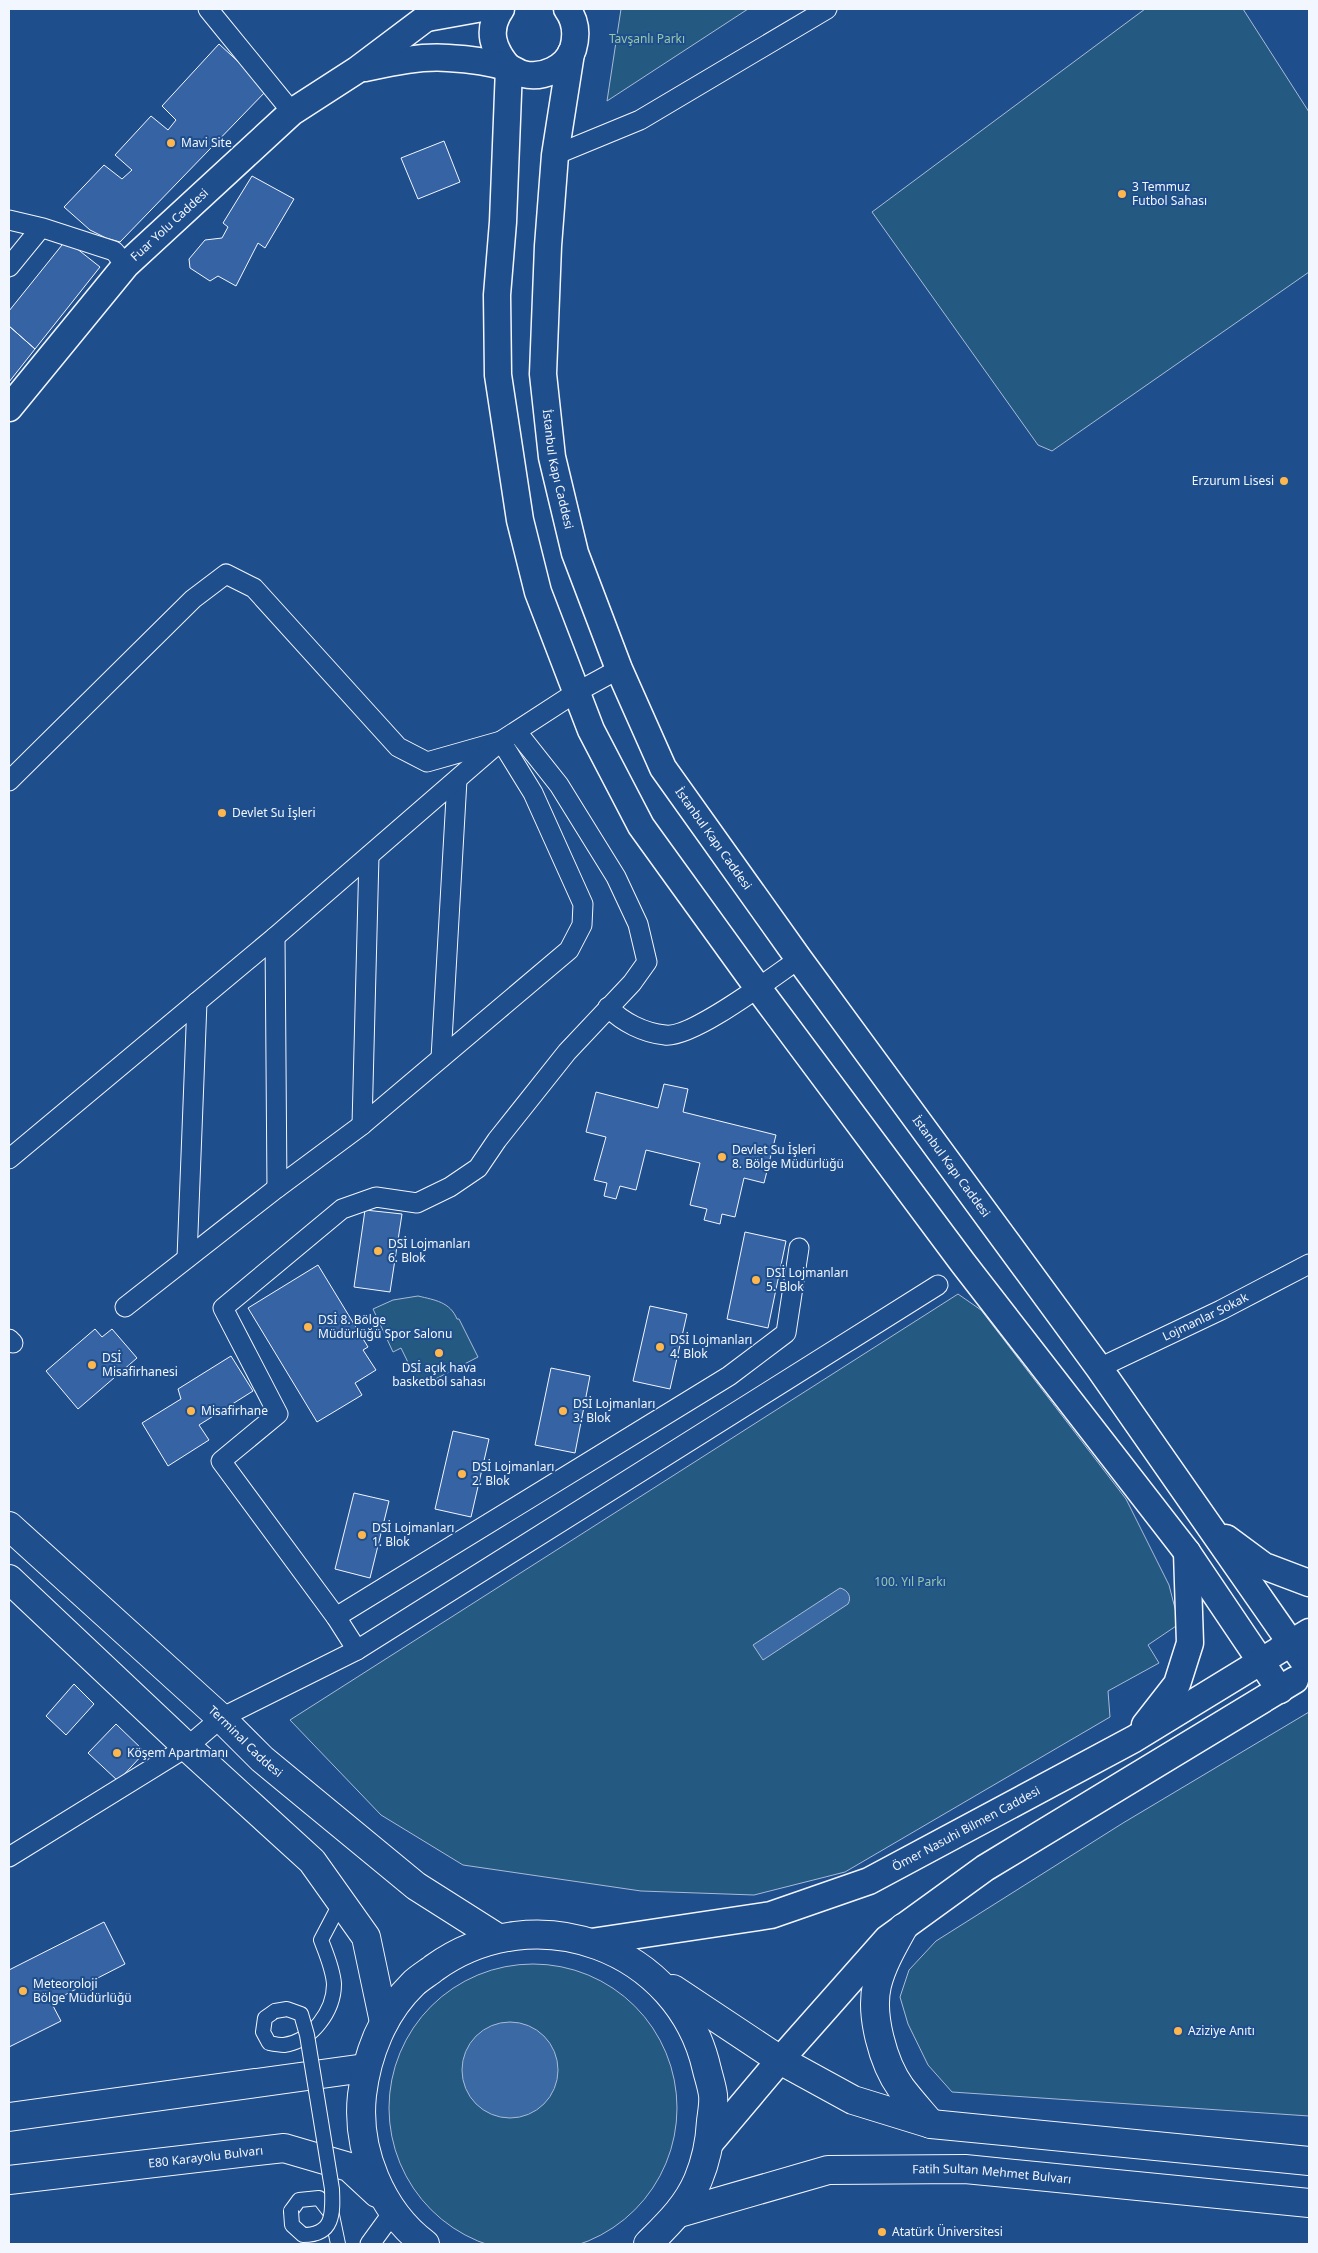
<svg xmlns="http://www.w3.org/2000/svg" width="1318" height="2253" font-family="'Noto Sans',sans-serif">
<style>
.green{fill:#245a82;stroke:#a8bbd7}
.water{fill:#3b69a3;stroke:#a8bbd7}
.building{fill:#3563a3;stroke:#f2f6ff}
.lines{fill:none;stroke-linecap:round;stroke-linejoin:round}
.pedestrian-casing{stroke:#f2f6ff;stroke-width:16}
.minor-casing{stroke:#f2f6ff;stroke-width:21}
.secondary-casing{stroke:#f2f6ff;stroke-width:29}
.primary-casing{stroke:#f2f6ff;stroke-width:30}
.trunk-casing{stroke:#f2f6ff;stroke-width:30}
.pedestrian{stroke:#1f4e8c;stroke-width:14}
.minor{stroke:#1f4e8c;stroke-width:19}
.secondary{stroke:#1f4e8c;stroke-width:26}
.primary{stroke:#1f4e8c;stroke-width:28}
.trunk{stroke:#1f4e8c;stroke-width:28}
.pedestrian-bridge-casing{stroke:#f2f6ff;stroke-width:16;stroke-linecap:butt}
.pedestrian-bridge{stroke:#1f4e8c;stroke-width:14}
.poi-dot{fill:#ffb74d;stroke:#1f4e8c;stroke-width:2}
.labels{text-anchor:middle;stroke-width:4;stroke-linejoin:round;paint-order:stroke}
.park-label{font-size:12px;fill:#97c8a6;stroke:#1f4e8c}
.poi-label{font-size:12px;fill:#f2f6ff;stroke:#1f4e8c;text-anchor:start}
.street-label{font-size:12px;fill:#f2f6ff;stroke:#1f4e8c}
</style>
<rect width="100%" height="100%" fill="#1f4e8c"/>
<path class="green" d="M621 9H748L607 101Z
M1145 9H1243L1309 112V272L1052 451 1038 445 872 212Z
M958 1294 981 1310 1126 1499 1169 1585 1179 1624 1148 1645 1159 1663 1108 1691 1110 1717 845 1872 754 1895 641 1891 463 1865 381 1815 290 1720Z
M418 1296C435 1300 450 1302 457 1319H459L478 1357 420 1387 401 1348 393 1352 373 1309 393 1300Z
M1309 1712V2116L952 2092 928 2065 908 2024 900 1997 909 1970 936 1941 1123 1823Z
M389 2108a144 144 0 1 1 288 0a144 144 0 1 1-288 0Z"/>
<path class="water" d="M840 1588C848 1590 852 1597 848 1604L763 1660 753 1645Z
M462 2070a48 48 0 1 1 96 0a48 48 0 1 1-96 0Z"/>
<path class="building" d="M219 44 268 89 120 242 106 238 90 230 64 207 104 165 122 179 132 170 115 155 151 116 168 130 176 120 162 106Z
M444 141 460 182 418 199 401 158Z
M252 176 294 199 265 248 258 243 236 286 218 276 210 281 190 268 189 259 205 240 222 238 228 227 223 223Z
M66 240 100 267 35 349 9 326V311Z
M9 326 35 349 9 382Z
M664 1084 688 1089 683 1112 776 1135 764 1183 744 1178 735 1217 722 1214 720 1224 704 1220 707 1209 690 1205 700 1163 646 1150 636 1190 620 1186 616 1199 604 1196 607 1183 594 1180 606 1137 586 1132 596 1092 658 1108Z
M365 1210 402 1214 390 1292 354 1287Z
M745 1232 786 1241 768 1328 727 1319Z
M318 1265 368 1347 363 1350 376 1370 355 1383 362 1395 317 1422 248 1308Z
M650 1306 687 1314 670 1389 633 1381Z
M95 1329 102 1337 112 1329 137 1358 78 1409 46 1371Z
M231 1356 253 1391 199 1425 209 1440 168 1466 142 1423 181 1399 178 1389Z
M551 1368 590 1376 575 1453 535 1445Z
M453 1431 489 1439 471 1517 435 1509Z
M354 1493 389 1501 370 1578 335 1569Z
M74 1684 94 1704 66 1735 46 1716Z
M116 1724 145 1752 118 1781 88 1753Z
M104 1922 125 1964 51 2002 61 2021 9 2047V1970Z"/>
<g class="lines">
<defs>
<path id="pedestrian" d="M275 2011 265 2018 263 2032 269 2043C274 2044 279 2045 284 2045 312 2041 334 2011 334 1984 333 1969 326 1953 321 1940L341 1902
M291 2211 299 2200 319 2198 332 2215 338 2244"/>
<g id="minor">
<path d="M208 9 292 112"/>
<path d="M555 155 640 120 827 9"/>
<path d="M9 220 43 228 114 251 126 265"/>
<path d="M9 267 40 229"/>
<path d="M9 781 193 599 226 574 254 588 398 747 427 762 501 741 575 693 619 669"/>
<path d="M275 937 277 1188"/>
<path d="M608 1007C622 1022 644 1033 665 1035 692 1039 774 976 799 959"/>
<path d="M441 1058 457 780"/>
<path d="M362 1125 369 856"/>
<path d="M9 1159 275 937 501 741 533 793 583 904 582 925 569 950 362 1125 277 1188 125 1307"/>
<path d="M187 1258 197 1002"/>
<path d="M9 1339 13 1343"/>
<path id="s1" d="M1099 1368 1221 1310 1309 1264"/>
<path d="M336 1617 729 1376 786 1333 799 1248"/>
<path d="M357 1650 336 1617 221 1461 278 1414 223 1308 342 1209 376 1197 417 1203 450 1187 478 1168 497 1140 567 1052 632 983 647 962 638 924 616 877 559 785 517 732"/>
<path d="M9 1857 187 1747 221 1718 357 1650 938 1285"/>
<path d="M370 2244 394 2211"/>
</g>
<g id="secondary">
<path d="M501 9C486 30 493 50 509 68L503 222 497 295 498 375 520 520 538 592 591 730 641 826 758 988 963 1263 1187 1552 1280 1690"/>
<path d="M427 18 477 9"/>
<path id="s2" d="M571 53 555 155 548 246 543 374 552 457 575 553 619 669 663 768 799 959 1099 1368 1309 1669"/>
<path d="M365 68C393 62 420 56 448 58 467 59 491 62 509 68 514 69 518 73 523 74 543 79 566 68 573 49 577 35 576 21 567 9"/>
<path id="s3" d="M9 408 126 265 292 112 357 70 438 9"/>
<path d="M1226 1538 1264 1566 1309 1583"/>
<path d="M1145 1725 1177 1684 1190 1643 1187 1552"/>
<path id="s4" d="M591 1942 771 1915 869 1881 1134 1739 1309 1632"/>
<path d="M710 2143 780 2060 887 1939 985 1868 1295 1680"/>
</g>
<g id="primary">
<path id="s5" d="M9 1526 221 1718 262 1759 416 1886 498 1938"/>
<path d="M9 1579 187 1747 312 1861 366 1937 384 2022"/>
</g>
<g id="trunk">
<path d="M903 1928C893 1946 882 1965 877 1985 870 2015 883 2063 901 2088 911 2101 921 2112 931 2124"/>
<path d="M673 1989 780 2060 853 2100 931 2124 1309 2161"/>
<path d="M9 2117 365 2068"/>
<path id="s6" d="M9 2180 284 2148 349 2167 377 2193"/>
<path id="s7" d="M679 2213 828 2170 965 2169 1309 2203"/>
<path d="M425 2244C381 2211 356 2150 362 2095 367 2054 383 2013 413 1984 419 1978 428 1973 434 1968 535 1895 680 1947 707 2070 709 2078 712 2087 713 2095 714 2103 712 2113 711 2121 710 2141 706 2161 698 2180 687 2206 668 2224 648 2244"/>
</g>
</defs>
<use href="#pedestrian" class="pedestrian-casing"/>
<use href="#minor" class="minor-casing"/>
<use href="#secondary" class="secondary-casing"/>
<use href="#primary" class="primary-casing"/>
<use href="#trunk" class="trunk-casing"/>
<use href="#pedestrian" class="pedestrian"/>
<use href="#minor" class="minor"/>
<use href="#secondary" class="secondary"/>
<use href="#primary" class="primary"/>
<use href="#trunk" class="trunk"/>
<defs>
<path id="pedestrian-bridge" d="M275 2011 287 2009 301 2014 307 2035 332 2189C333 2213 334 2235 303 2235L292 2225 291 2211"/>
</defs>
<use href="#pedestrian-bridge" class="pedestrian-bridge-casing"/>
<use href="#pedestrian-bridge" class="pedestrian-bridge"/>
</g>
<g class="poi-dot">
<circle cx="171" cy="143" r="5"/>
<circle cx="1122" cy="194" r="5"/>
<circle cx="1284" cy="481" r="5"/>
<circle cx="222" cy="813" r="5"/>
<circle cx="722" cy="1157" r="5"/>
<circle cx="378" cy="1251" r="5"/>
<circle cx="756" cy="1280" r="5"/>
<circle cx="308" cy="1327" r="5"/>
<circle cx="660" cy="1347" r="5"/>
<circle cx="439" cy="1353" r="5"/>
<circle cx="92" cy="1365" r="5"/>
<circle cx="191" cy="1411" r="5"/>
<circle cx="563" cy="1411" r="5"/>
<circle cx="462" cy="1474" r="5"/>
<circle cx="362" cy="1535" r="5"/>
<circle cx="117" cy="1753" r="5"/>
<circle cx="23" cy="1991" r="5"/>
<circle cx="1178" cy="2031" r="5"/>
<circle cx="882" cy="2232" r="5"/>
</g>
<g class="labels">
<g class="park-label">
<text x="647" y="43">Tavşanlı Parkı</text>
<text x="910" y="1586">100. Yıl Parkı</text>
</g>
<g class="poi-label">
<text x="181" y="147">Mavi Site</text>
<text x="1132" y="191">3 Temmuz<tspan x="1132" dy="14">Futbol Sahası</tspan></text>
<text x="1274" y="485" text-anchor="end">Erzurum Lisesi</text>
<text x="232" y="817">Devlet Su İşleri</text>
<text x="732" y="1154">Devlet Su İşleri<tspan x="732" dy="14">8. Bölge Müdürlüğü</tspan></text>
<text x="388" y="1248">DSİ Lojmanları<tspan x="388" dy="14">6. Blok</tspan></text>
<text x="766" y="1277">DSİ Lojmanları<tspan x="766" dy="14">5. Blok</tspan></text>
<text x="318" y="1324">DSİ 8. Bölge<tspan x="318" dy="14">Müdürlüğü Spor Salonu</tspan></text>
<text x="670" y="1344">DSİ Lojmanları<tspan x="670" dy="14">4. Blok</tspan></text>
<text x="102" y="1362">DSİ<tspan x="102" dy="14">Misafirhanesi</tspan></text>
<text x="439" y="1372" text-anchor="middle">DSİ açık hava<tspan x="439" dy="14">basketbol sahası</tspan></text>
<text x="573" y="1408">DSİ Lojmanları<tspan x="573" dy="14">3. Blok</tspan></text>
<text x="201" y="1415">Misafirhane</text>
<text x="472" y="1471">DSİ Lojmanları<tspan x="472" dy="14">2. Blok</tspan></text>
<text x="372" y="1532">DSİ Lojmanları<tspan x="372" dy="14">1. Blok</tspan></text>
<text x="127" y="1757">Köşem Apartmanı</text>
<text x="33" y="1988">Meteoroloji<tspan x="33" dy="14">Bölge Müdürlüğü</tspan></text>
<text x="1188" y="2035">Aziziye Anıtı</text>
<text x="892" y="2236">Atatürk Üniversitesi</text>
</g>
<g class="street-label">
<text dy="4" stroke="none"><textPath href="#s3" startOffset="244">Fuar Yolu Caddesi</textPath></text>
<text dy="4" stroke="none"><textPath href="#s2" startOffset="419">İstanbul Kapı Caddesi</textPath></text>
<text dy="4" stroke="none"><textPath href="#s2" startOffset="824">İstanbul Kapı Caddesi</textPath></text>
<text dy="4" stroke="none"><textPath href="#s2" startOffset="1229">İstanbul Kapı Caddesi</textPath></text>
<text dy="4" stroke="none"><textPath href="#s1" startOffset="118">Lojmanlar Sokak</textPath></text>
<text dy="4" stroke="none"><textPath href="#s5" startOffset="320">Terminal Caddesi</textPath></text>
<text dy="4" stroke="none"><textPath href="#s4" startOffset="396">Ömer Nasuhi Bilmen Caddesi</textPath></text>
<text dy="4" stroke="none"><textPath href="#s6" startOffset="198">E80 Karayolu Bulvarı</textPath></text>
<text dy="4" stroke="none"><textPath href="#s7" startOffset="319">Fatih Sultan Mehmet Bulvarı</textPath></text>
</g>
</g>
<rect width="1318" height="2253" fill="none" stroke="#f2f6ff" stroke-width="20"/>
</svg>
